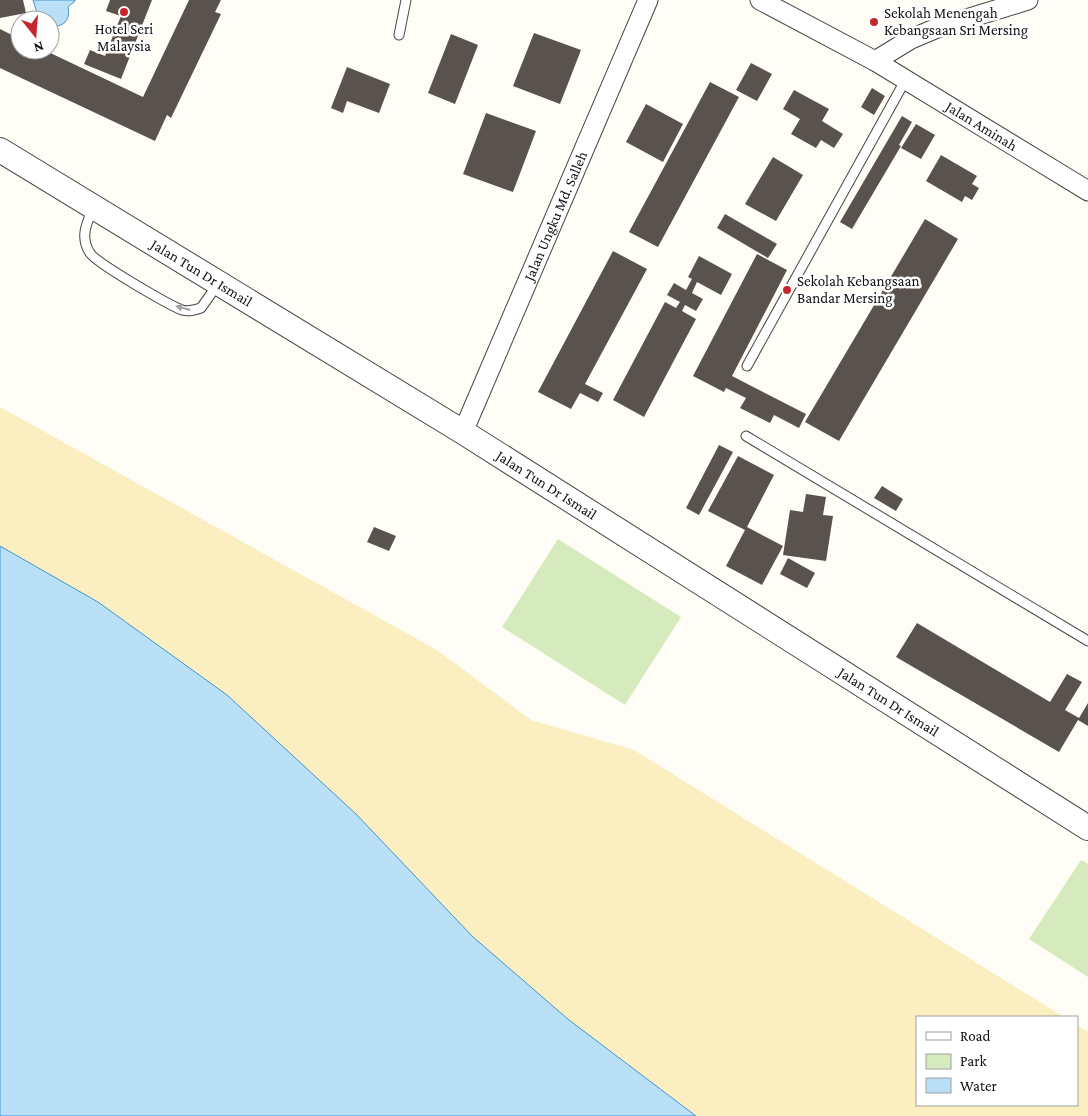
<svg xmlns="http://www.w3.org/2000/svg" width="1088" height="1116" font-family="'Crimson Pro',serif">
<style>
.green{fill:#d5ebbd}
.sand{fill:#fbeec1}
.water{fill:#b9e0f7;stroke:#3f96cf}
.building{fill:#5a524d}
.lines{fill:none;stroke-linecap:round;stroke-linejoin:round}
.service-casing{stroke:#444;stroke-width:11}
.minor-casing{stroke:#444;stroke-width:21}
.tertiary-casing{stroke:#444;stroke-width:26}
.service{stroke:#fff;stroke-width:9}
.minor{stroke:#fff;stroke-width:19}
.tertiary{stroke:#fff;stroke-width:24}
.oneway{fill:#a0a0a0}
.poi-dot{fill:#c4262e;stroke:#fff;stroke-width:2}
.labels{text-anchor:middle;stroke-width:5;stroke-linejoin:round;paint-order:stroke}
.poi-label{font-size:15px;fill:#111;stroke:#fff;text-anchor:start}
.street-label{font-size:15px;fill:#111;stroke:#fff}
</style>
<rect width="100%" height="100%" fill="#fffdf5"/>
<path class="green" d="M558 539 681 617 625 705 502 627Z
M1081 860 1088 864V977L1029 939Z"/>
<path class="sand" d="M0 407 437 650 531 720 634 750 1064 1017H917V1105H1077V1025L1088 1032V1116H696L569 1020 473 937 356 814 227 695 98 602 0 546Z"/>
<path class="water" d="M33 0H75V1L68 7C71 20 63 28 50 26V20L39 19Z
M0 546 98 602 227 695 356 814 473 937 569 1020 696 1116H0Z"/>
<path class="building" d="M0 0H23L26 13 0 18Z
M110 0H152L121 79 84 64 90 50 105 56 121 16 106 11Z
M189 0H221L215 12 221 14 171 118 167 115 155 141 0 68V29L20 39V50H44L143 97Z
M534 33 581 50 560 104 513 86Z
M451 34 478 45 455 104 428 93Z
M751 63 772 74 757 101 736 90Z
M347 67 390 84 379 113 347 101 343 113 331 108Z
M710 82 739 97 658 247 629 232Z
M872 88 885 96 874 115 861 107Z
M794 90 829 109 822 121 843 134 834 148 821 140 816 148 791 134 800 119 783 109Z
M646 104 683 124 663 162 626 142Z
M486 113 536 131 513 192 463 174Z
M902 116 912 122 899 145 901 146 852 229 840 222Z
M916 124 935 135 921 159 901 148Z
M941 155 977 176 972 184 979 188 972 200 965 196 962 202 926 181Z
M773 157 803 175 776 221 745 204Z
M725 214 777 244 768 258 717 228Z
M925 219 958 239 839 441 805 422Z
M613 251 647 269 585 384 603 393 598 402 580 393 571 409 538 392Z
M757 254 787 270 732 376 806 414 799 428 774 415 770 423 740 408 746 398 726 388 724 392 693 376Z
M699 256 732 274 721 295 697 282 692 293 703 299 696 311 685 305 682 311 696 319 644 417 613 400 665 302 676 308 680 302 667 295 674 283 686 290 692 279 688 277Z
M719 445 733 452 699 515 686 508Z
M738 456 774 475 747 527 783 546 762 585 726 566 745 530 708 511Z
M882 486 903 499 896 511 874 498Z
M806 494 826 497 823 515 833 516 826 561 783 555 790 510 803 512Z
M374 527 396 536 389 551 367 542Z
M788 558 815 573 807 588 780 574Z
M917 623 1050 702 1067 674 1082 682 1065 710 1079 718 1088 703V726L1078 720 1059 752 896 657Z"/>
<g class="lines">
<defs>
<path id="service" d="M399 35 406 0
M93 209C86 224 80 238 90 253 96 263 169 305 182 310 189 312 195 310 201 308L218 284
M747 366 906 79
M746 436 1088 641"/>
<g id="minor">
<path id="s1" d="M760 0 875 61 1088 191"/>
<path d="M875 61 911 39 937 28 1028 0"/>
<path id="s2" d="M463 432 648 0"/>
</g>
<g id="tertiary">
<path id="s3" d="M0 150 463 432 1088 828"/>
</g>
</defs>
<use href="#service" class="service-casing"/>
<use href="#minor" class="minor-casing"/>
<use href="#tertiary" class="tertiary-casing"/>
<use href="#service" class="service"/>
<use href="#minor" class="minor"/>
<use href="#tertiary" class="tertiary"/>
</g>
<defs><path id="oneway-solid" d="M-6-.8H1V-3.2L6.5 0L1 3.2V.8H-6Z" transform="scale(1.25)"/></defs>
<use class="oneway" href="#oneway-solid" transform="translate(183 308) rotate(-164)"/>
<g class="poi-dot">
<circle cx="124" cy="12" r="5"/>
<circle cx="874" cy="22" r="5"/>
<circle cx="787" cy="290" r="5"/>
</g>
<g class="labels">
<g class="poi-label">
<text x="884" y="18">Sekolah Menengah<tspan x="884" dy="17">Kebangsaan Sri Mersing</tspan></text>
<text x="124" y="34" text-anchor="middle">Hotel Seri<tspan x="124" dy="17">Malaysia</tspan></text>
<text x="797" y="286">Sekolah Kebangsaan<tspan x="797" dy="17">Bandar Mersing</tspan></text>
</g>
<g class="street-label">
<text dy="5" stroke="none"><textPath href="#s1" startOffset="255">Jalan Aminah</textPath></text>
<text dy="5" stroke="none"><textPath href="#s2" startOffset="235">Jalan Ungku Md. Salleh</textPath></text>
<text dy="5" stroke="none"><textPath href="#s3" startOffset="236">Jalan Tun Dr Ismail</textPath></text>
<text dy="5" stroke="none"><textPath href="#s3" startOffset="641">Jalan Tun Dr Ismail</textPath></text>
<text dy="5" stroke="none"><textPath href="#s3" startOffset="1046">Jalan Tun Dr Ismail</textPath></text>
</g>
</g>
<rect x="916" y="1016" width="162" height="90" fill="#ffffff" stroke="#a0a0a0"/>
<rect x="926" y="1032" width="25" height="8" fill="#ffffff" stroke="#a0a0a0"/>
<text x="960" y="1041" font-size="15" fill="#111111">Road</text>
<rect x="926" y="1054" width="25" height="15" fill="#d5ebbd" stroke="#a0a0a0"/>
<text x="960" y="1066" font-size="15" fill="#111111">Park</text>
<rect x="926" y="1078" width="25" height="15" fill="#b9e0f7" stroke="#a0a0a0"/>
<text x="960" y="1091" font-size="15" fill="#111111">Water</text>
<g transform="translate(35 35) rotate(163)"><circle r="24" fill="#ffffff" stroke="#a0a0a0"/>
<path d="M0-4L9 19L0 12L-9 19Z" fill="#c4262e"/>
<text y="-8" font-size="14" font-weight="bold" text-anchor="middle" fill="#111111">N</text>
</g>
</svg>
